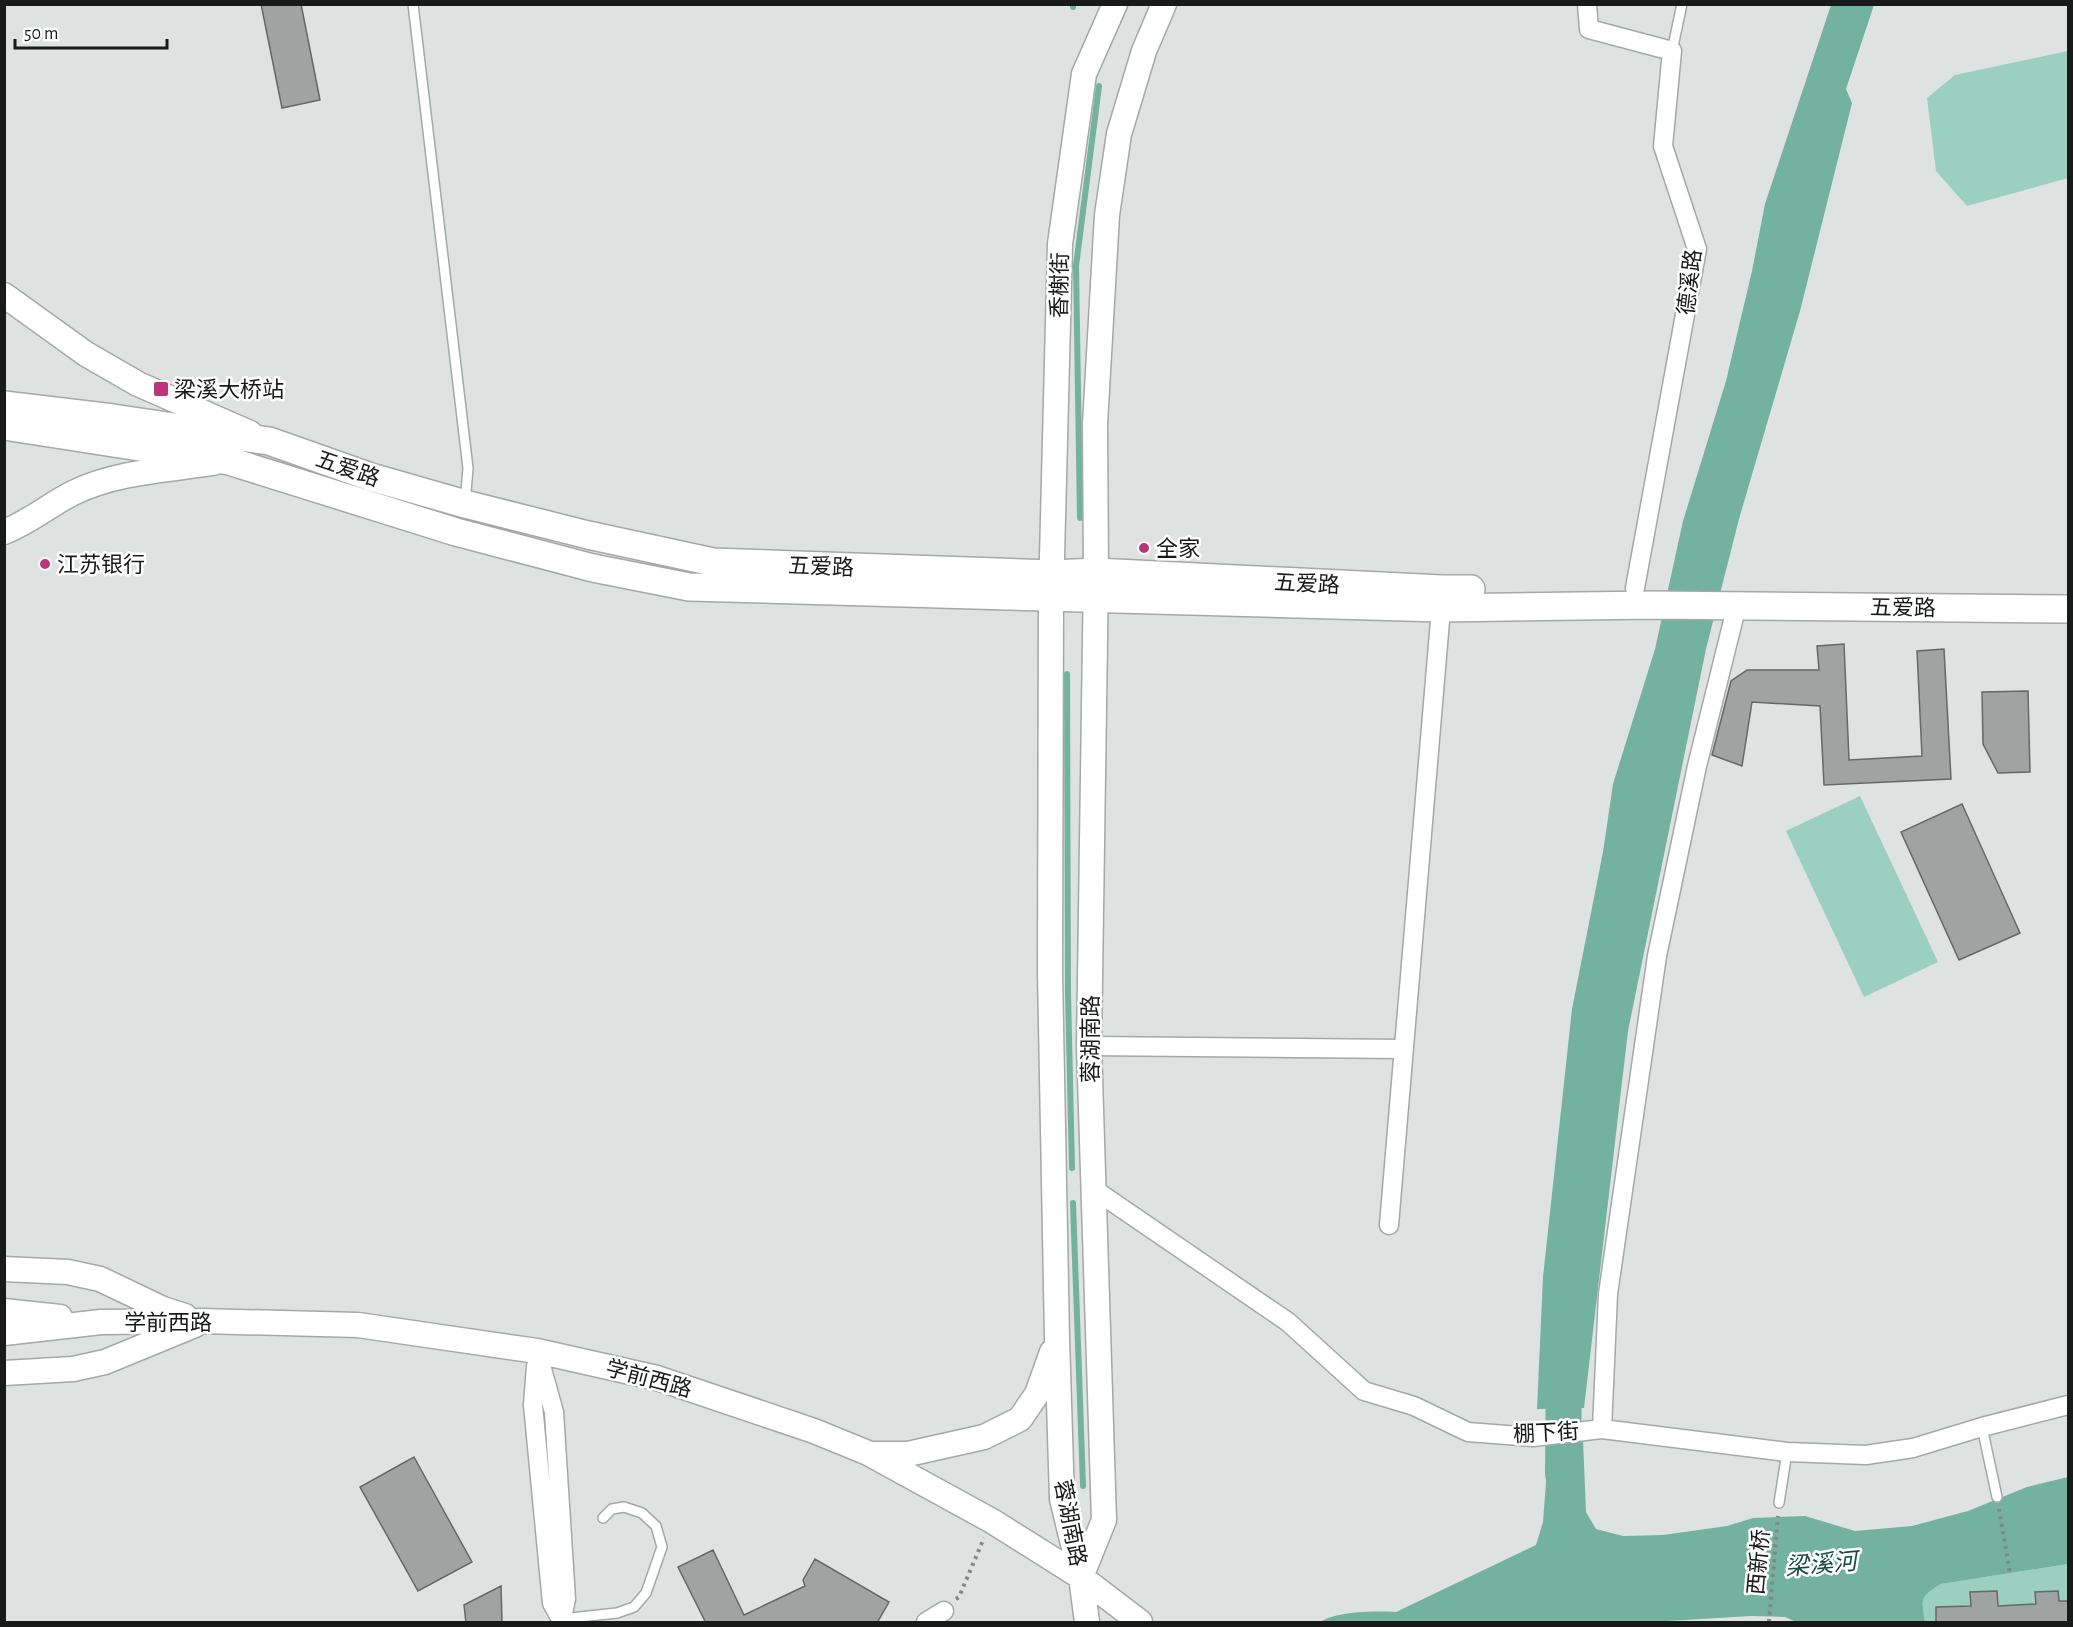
<svg xmlns="http://www.w3.org/2000/svg" width="2073" height="1627" font-family="'Alegreya Sans','Noto Sans SC',sans-serif">
<style>
.green{fill:#9bcfbf}
.water{fill:#74b2a0}
.lines{fill:none;stroke-linecap:round;stroke-linejoin:round}
.stream{stroke:#74b2a0;stroke-width:6}
.river{stroke:#74b2a0;stroke-width:36}
.building{fill:#9fa3a2;stroke:#656867;stroke-width:1.5}
.lane-casing{stroke:#a4a8a6;stroke-width:12}
.street-casing{stroke:#a4a8a6;stroke-width:21}
.secondary-casing{stroke:#a4a8a6;stroke-width:27}
.primary-casing{stroke:#a4a8a6;stroke-width:30}
.path{stroke:#838685;stroke-width:4;stroke-dasharray:3 4.5;stroke-linecap:butt}
.lane{stroke:#fff;stroke-width:9}
.street{stroke:#fff;stroke-width:18}
.secondary{stroke:#fff;stroke-width:24}
.primary{stroke:#fff;stroke-width:27}
.poi-dot{fill:#ba3579;stroke:#fff;stroke-width:2}
.labels{text-anchor:middle;stroke-width:5;stroke-linejoin:round;paint-order:stroke}
.street-label{font-size:22px;fill:#181919;stroke:#fff}
.poi-label{font-size:22px;fill:#181919;stroke:#fff;text-anchor:start}
.water-label{font-size:24px;font-style:italic;fill:#184c3f;stroke:#fff}
</style>
<rect width="100%" height="100%" fill="#dee2e1"/>
<path class="green" d="M2068 51V178L1967 206 1936 171 1927 98 1955 75Z
M1860 796 1938 962 1864 997 1786 831Z
M2068 1564V1622H1925L1922 1607 1925 1593 1941 1584Z"/>
<path class="water" d="M1831 5H1874L1846 89 1852 103 1800 311 1739 519 1706 649 1628 1031 1584 1408 1537 1409 1543 1277 1572 1009 1603 852 1613 784 1655 649 1683 521 1726 381 1752 271 1765 204Z
M1583 1440 1586 1512 1596 1529 1623 1536 1663 1535 1727 1526 1753 1518 1805 1516 1855 1531 1912 1526 1968 1511 2027 1487 2068 1477V1564L1941 1584C1920 1596 1921 1599 1925 1622H1796L1785 1617 1751 1616 1651 1622H1320C1338 1611 1375 1611 1396 1612L1536 1545 1543 1522 1549 1443Z"/>
<g class="lines">
<path class="stream" d="M1073 4V7
M1080 518 1076 266 1099 86
M1067 674 1068 993 1072 1168
M1073 1203 1083 1486"/>
<path class="river" d="M1563 1474 1564 1358"/>
</g>
<path class="building" d="M261 4H301L320 100 282 108Z
M1844 644 1849 760 1922 756 1917 651 1944 649 1951 779 1824 785 1820 706 1752 702 1742 766 1712 755 1731 681 1747 670H1819L1817 646Z
M2028 691 2030 772 1998 773 1983 744 1982 692Z
M1962 804 2020 933 1959 960 1901 832Z
M414 1457 472 1562 418 1591 360 1487Z
M713 1550 744 1615 805 1586 803 1580 815 1559 889 1602 877 1623H706L678 1567Z
M501 1586 502 1623H466L464 1605Z
M1997 1591 1998 1606 2036 1604 2035 1592 2058 1591 2059 1601H2068V1623H1936V1607L1971 1606 1970 1592Z"/>
<g class="lines">
<defs>
<path id="lane" d="M413 4 468 468 465 503
M1672 51 1682 4
M1982 1427 1997 1497
M1779 1503 1787 1452
M561 1619 617 1613 634 1607 646 1593 662 1547 656 1526 642 1513 624 1507 612 1509 603 1518"/>
<path id="street" d="M1587 4 1589 29 1672 51 1663 146 1697 249 1635 588
M1089 1046 1403 1049
M1092 1188 1288 1322 1364 1391 1414 1406 1468 1432 1533 1437 1602 1429 1787 1452 1866 1455 1913 1448 1982 1427 2068 1405
M1389 1225 1442 597
M537 1351 554 1412 566 1599 561 1622
M536 1366 533 1405 552 1603 561 1619
M1602 1429 1608 1294 1657 956 1697 766 1737 605
M926 1622 944 1611"/>
<path id="secondary" d="M4 295 86 354 138 384 250 433
M4 532C30 522 49 505 73 493 116 472 166 470 213 463
M4 1269 68 1272 100 1279 163 1309 185 1316
M4 1311 60 1317
M4 1333 101 1322 201 1321 358 1325 537 1351 657 1378 814 1431 868 1453 992 1521 1081 1577 1140 1622
M4 1373 73 1369 105 1362 195 1325
M872 1454H908L984 1437 1020 1419 1037 1394 1052 1352
M1081 1577 1104 1520 1089 1046 1096 572 1095 424 1107 215 1119 134 1144 51 1164 4
M1087 1622 1081 1577 1062 1499 1057 1338 1050 972 1051 596 1060 244 1084 74 1115 4"/>
<path id="primary" d="M4 405 113 418 269 441 371 477 465 504 588 535 713 562 1053 574 1096 572 1442 589H1471
M4 426 229 461 456 532 593 568 689 587 1441 608 1653 605 2068 609"/>
</defs>
<use href="#lane" class="lane-casing"/>
<use href="#street" class="street-casing"/>
<use href="#secondary" class="secondary-casing"/>
<use href="#primary" class="primary-casing"/>
<path class="path" d="M1999 1509 2010 1574
M956 1599 959 1597 984 1538
M1769 1622 1778 1516"/>
<use href="#lane" class="lane"/>
<use href="#street" class="street"/>
<use href="#secondary" class="secondary"/>
<use href="#primary" class="primary"/>
</g>
<g class="poi-dot">
<rect x="153" y="381" width="16" height="16" rx="3"/>
<circle cx="1144" cy="548" r="6"/>
<circle cx="45" cy="564" r="6"/>
</g>
<g class="labels">
<g class="street-label">
<text transform="translate(1689 282) rotate(-83)" y="8">德溪路</text>
<text transform="translate(1059 285) rotate(-89)" y="8">香榭街</text>
<text transform="translate(348 468) rotate(19)" y="8">五爱路</text>
<text transform="translate(821 566) rotate(2)" y="8">五爱路</text>
<text transform="translate(1307 583) rotate(3)" y="8">五爱路</text>
<text transform="translate(1903 607) rotate(1)" y="8">五爱路</text>
<text transform="translate(1090 1039) rotate(-90)" y="8">蓉湖南路</text>
<text x="168" y="1330">学前西路</text>
<text transform="translate(649 1378) rotate(15)" y="8">学前西路</text>
<text transform="translate(1546 1432) rotate(-3)" y="8">棚下街</text>
<text transform="translate(1071 1523) rotate(79)" y="8">蓉湖南路</text>
<text transform="translate(1758 1562) rotate(-85)" y="8">西新桥</text>
</g>
<g class="poi-label">
<text x="174" y="397">梁溪大桥站</text>
<text x="1156" y="556">全家</text>
<text x="57" y="572">江苏银行</text>
</g>
<g class="water-label">
<text transform="translate(1821 1564) rotate(-5)" y="8">梁溪河</text>
</g>
</g>
<rect width="2073" height="1627" fill="none" stroke="#181919" stroke-width="12"/>
<path d="M15 39v9h152v-9" fill="none" stroke="#181919" stroke-width="3"/>
<text x="24" y="39" font-size="18" fill="#181919" stroke="#ffffff" stroke-width="4.5" paint-order="stroke">50 m</text>
</svg>
